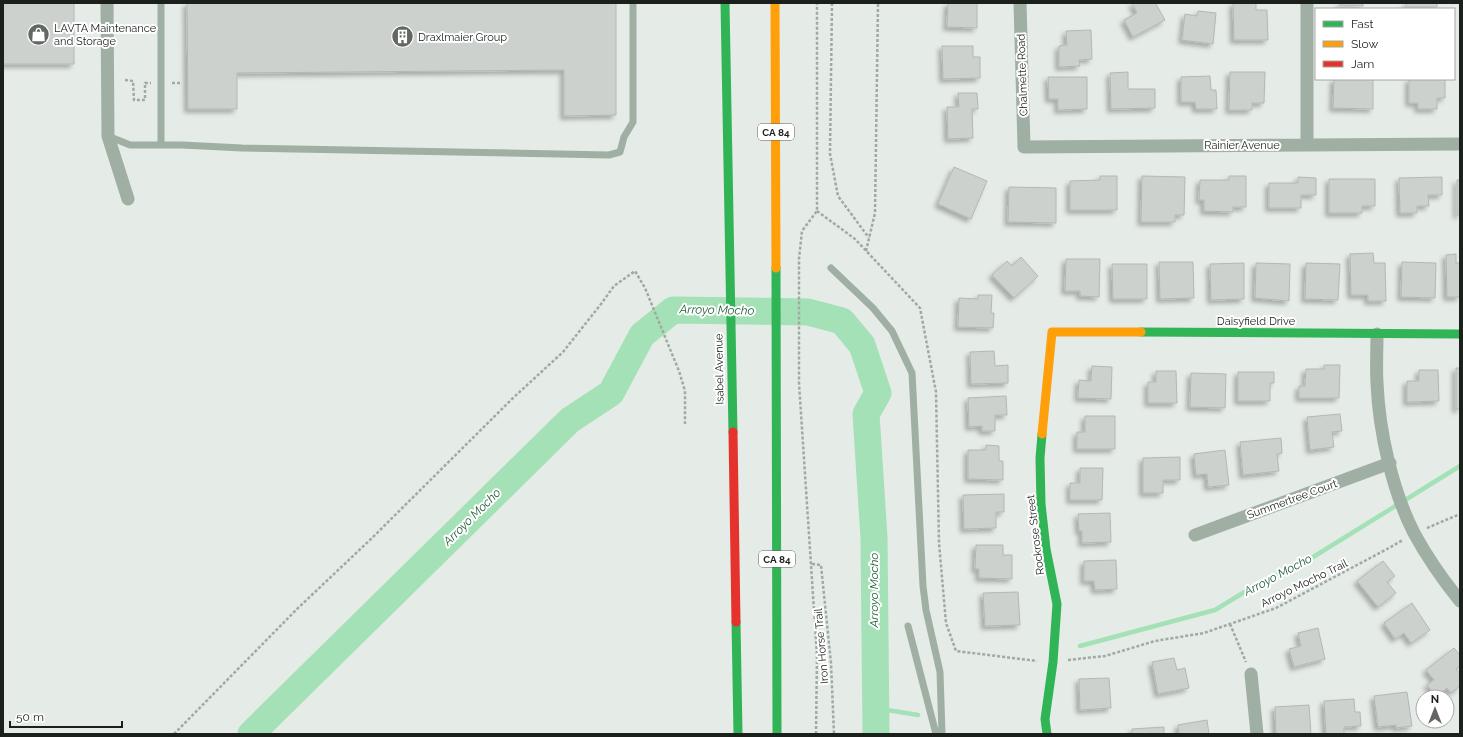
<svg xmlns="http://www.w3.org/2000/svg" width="1463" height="737" font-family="Raleway,sans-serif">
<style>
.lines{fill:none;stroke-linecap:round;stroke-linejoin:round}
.stream{stroke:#a4e1b6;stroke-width:4.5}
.river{stroke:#a4e1b6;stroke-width:27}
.building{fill:#ccd1cd;stroke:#b4b8b4;filter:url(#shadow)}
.path{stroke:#9faaa3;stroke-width:2.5;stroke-dasharray:3 2;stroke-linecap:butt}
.lane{stroke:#9fafa3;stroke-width:7}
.street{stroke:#9fafa3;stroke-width:13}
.fast{stroke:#30b455;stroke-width:9}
.slow{stroke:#ff9f0a;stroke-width:9}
.jam{stroke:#e5322d;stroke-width:9}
.labels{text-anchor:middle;stroke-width:4;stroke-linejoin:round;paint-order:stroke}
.shield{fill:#fff;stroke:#606361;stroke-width:1}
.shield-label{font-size:10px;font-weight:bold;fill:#1c201d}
.poi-label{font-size:11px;fill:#1c201d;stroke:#fff;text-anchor:start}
.street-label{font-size:11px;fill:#1c201d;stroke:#fff}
.water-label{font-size:12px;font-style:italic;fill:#1f5c35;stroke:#fff}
</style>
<defs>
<filter id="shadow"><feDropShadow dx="-3.5" dy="3.5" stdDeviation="2" flood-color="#0004"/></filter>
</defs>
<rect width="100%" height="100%" fill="#e5ebe6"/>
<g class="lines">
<path class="stream" d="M1080 646 1215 610 1261 582 1297 567 1460 466
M875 708 918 715"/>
<path class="river" d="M251 734 570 420 611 393 642 335 673 310 808 312 842 321 862 345 878 393 866 414 874 538 876 734"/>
</g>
<path class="building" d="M3 3H74V64H3Z
M187 3H616V115L564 116V70L237 73V109H188Z
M948 3H977V28L947 27Z
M1132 3H1158L1156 4 1165 20 1133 37 1124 20 1137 13Z
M1233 3H1256V10H1267L1268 40H1234Z
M1340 3H1363V6L1339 5Z
M1406 3H1437V7H1406Z
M1198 11 1216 13 1213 44 1182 40 1185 14 1197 16Z
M1091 30 1092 59 1079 60 1080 66 1059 67V46L1067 45 1066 31Z
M942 46H973V57H980V78L943 79Z
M1128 72V89H1155V108L1111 109 1110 73Z
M1230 72H1265L1264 103H1252V110H1229Z
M1210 76 1211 90H1216L1217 109H1196L1195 102H1181V77Z
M1048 77H1087V109L1058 110V99H1049Z
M1334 79H1373V109L1333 108Z
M1409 79H1445V98H1437V109H1418V103H1409Z
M958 93H977L978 109H972L973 138 948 139 947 107H959Z
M954 167 987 181 971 219 938 204Z
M1100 176H1117V210H1070V181L1100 180Z
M1142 176 1185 177 1184 215H1175V222H1141Z
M1229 176H1246V207H1233V212L1204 211V200H1199L1200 180H1229Z
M1298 177 1316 178V195H1301V208H1269V183H1298Z
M1442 177V195H1428L1429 206H1417V213H1400L1399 178Z
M1329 179H1375V206H1362V213H1329Z
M1457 180H1460V215H1457Z
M1009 187 1056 188V223L1008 222Z
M1373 253 1374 263H1385L1386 301H1368V295H1351L1350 254Z
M1456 254V263H1460V297H1447L1446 255Z
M1021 257 1038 276 1014 298 992 275 1007 261 1012 266Z
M1066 259H1100L1099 297 1080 296V291H1065Z
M1159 262H1193L1194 298 1160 299Z
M1402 262 1436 263 1435 298 1401 297Z
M1244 263V299L1211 300 1210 264Z
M1256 263 1290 264 1289 301 1255 298Z
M1306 263 1340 264 1338 300 1305 299Z
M1112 264H1147V299H1113Z
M978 295H992L991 313H994L993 328 958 327 959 298 978 299Z
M994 351 995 366 1008 365V383L971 384 970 352Z
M1324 365H1340L1339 398H1299V386H1305L1306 369H1324Z
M1092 366 1112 367 1111 399 1078 398 1079 380 1091 381Z
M1456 368H1460V409H1456Z
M1419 370H1438L1439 401 1407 402V381H1419Z
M1156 371H1176L1177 403H1148V382H1156Z
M1238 372H1274V383H1270V401H1238Z
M1191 373 1226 374 1225 408 1190 407Z
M1006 396 1007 415H995V431H982V426L969 427 968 398Z
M1340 414 1342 431 1332 432 1334 447 1310 450 1307 417Z
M1085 416H1115V449H1077V432H1085Z
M1281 438 1282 453 1277 454 1279 471 1243 475 1240 442Z
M986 445 999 446V461H1003V480L968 479V450H986Z
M1225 450 1229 485 1208 487 1207 474 1196 475 1194 454Z
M1180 457V480H1163V493H1143V458Z
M1080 468H1103L1102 500H1070V483H1080Z
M1004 494V512H996V528L964 529 963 495Z
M1110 513 1111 542 1082 543V531H1079L1078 514Z
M976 545H1003V555H1012V579L979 578V569H975Z
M1116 560 1117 589 1095 590 1094 581H1084V561Z
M1383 561 1395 576 1387 582 1396 593 1378 607 1357 581Z
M1018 592 1020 625 985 626 983 593Z
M1412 603 1430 630 1411 643 1404 633 1395 639 1384 623Z
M1318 628 1325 659 1294 667 1289 649 1301 646 1298 633Z
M1454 648 1460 655V666L1456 669 1460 674V686L1451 693 1447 688 1436 696 1427 685 1434 680 1426 670Z
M1174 658 1177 670 1185 668 1189 688 1158 694 1152 662Z
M1109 678 1111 708 1080 710 1079 679Z
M1407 692 1412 726 1396 728V725L1378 727 1374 696Z
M1354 699 1355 712H1360L1361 726 1344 727V734H1326L1324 701Z
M1309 705 1311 734H1276L1275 707Z
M1207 720 1209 734H1179L1178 725Z
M1164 727V734H1132V729Z"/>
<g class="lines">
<path class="path" d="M832 3 830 154 838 196 869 238
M125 80 133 81 134 100H145V83H151
M172 83H182
M817 211 855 239 920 308 936 392 939 543 946 623 956 651 1037 661
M866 251 875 213 878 3
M1427 528 1460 514
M812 564 821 565 831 663 834 734
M1230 624 1246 662
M1068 660 1105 656 1155 641 1204 633 1276 608 1389 548 1403 540
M174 734 297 609 372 538 513 398 563 352 601 304 614 286 635 271 645 288 679 371 685 391V424
M816 734 817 656 799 383V259L802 231 817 211V3"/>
<path class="lane" d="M161 3V145
M108 136 130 145H182L242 148 609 155 620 152 624 137 633 122V3
M831 268 873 308 892 331 912 373 923 586 926 610 940 672 942 734
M908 626 936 734"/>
<path class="street" d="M107 3 108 136 128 199
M1020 3 1024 147 1460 144
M1307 3V145
M1377 334C1377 350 1376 367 1377 383 1379 431 1392 490 1414 533 1427 557 1443 580 1460 601
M1195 535 1390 463
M1251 674 1257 734"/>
<path class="fast" d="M725 3 733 432
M776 268 777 734
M1141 332 1460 334
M1042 434 1040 458 1041 504 1046 549 1057 604 1053 662 1045 719 1047 734
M736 622 738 734"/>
<path class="slow" d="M775 3 776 268
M1042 434 1052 332H1141"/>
<path class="jam" d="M733 432 736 622"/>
</g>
<defs>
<symbol id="shop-disc" viewBox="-11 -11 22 22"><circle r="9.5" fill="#626763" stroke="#fff"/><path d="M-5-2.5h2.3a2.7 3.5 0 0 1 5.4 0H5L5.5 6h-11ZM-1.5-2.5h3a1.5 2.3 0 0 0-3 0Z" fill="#fff"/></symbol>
<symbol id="building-disc" viewBox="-11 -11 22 22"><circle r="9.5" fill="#626763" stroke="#fff"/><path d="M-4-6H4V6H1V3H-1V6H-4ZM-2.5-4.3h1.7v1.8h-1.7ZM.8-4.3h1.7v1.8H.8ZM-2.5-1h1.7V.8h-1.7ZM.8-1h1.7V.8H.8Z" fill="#fff"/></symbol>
</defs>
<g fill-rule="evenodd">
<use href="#shop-disc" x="26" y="22" width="25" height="25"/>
<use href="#building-disc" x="390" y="24" width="25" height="25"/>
</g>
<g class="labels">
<g class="shield">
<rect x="758" y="124" width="36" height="16" rx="3"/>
<rect x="759" y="551" width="36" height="16" rx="3"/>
</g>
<g class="shield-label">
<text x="776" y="136">CA 84</text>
<text x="777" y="563">CA 84</text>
</g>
<g class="poi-label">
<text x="54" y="32">LAVTA Maintenance<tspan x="54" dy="13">and Storage</tspan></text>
<text x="418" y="41">Draxlmaier Group</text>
</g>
<g class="street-label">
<text transform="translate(1022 75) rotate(-92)" y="4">Chalmette Road</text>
<text x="1242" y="149">Rainier Avenue</text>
<text x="1256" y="325">Daisyfield Drive</text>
<text transform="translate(719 369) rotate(-91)" y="4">Isabel Avenue</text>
<text transform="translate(1292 499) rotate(-20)" y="4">Summertree Court</text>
<text transform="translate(1035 535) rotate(-97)" y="4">Rockrose Street</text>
<text transform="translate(1304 583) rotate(-26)" y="4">Arroyo Mocho Trail</text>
<text transform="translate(821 646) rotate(-95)" y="4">Iron Horse Trail</text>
</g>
<g class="water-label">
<text transform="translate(717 310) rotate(1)" y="4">Arroyo Mocho</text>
<text transform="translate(472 517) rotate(-45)" y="4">Arroyo Mocho</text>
<text transform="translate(1278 575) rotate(-28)" y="4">Arroyo Mocho</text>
<text transform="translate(874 590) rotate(-90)" y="4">Arroyo Mocho</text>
</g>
</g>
<rect width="1463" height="737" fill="none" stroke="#1c201d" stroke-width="8"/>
<rect x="1315" y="8" width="140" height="72" fill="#ffffff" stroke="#a4a6a5"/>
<rect x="1323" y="21" width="20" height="6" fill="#30b455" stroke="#a4a6a5"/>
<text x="1351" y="28" font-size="12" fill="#1c201d">Fast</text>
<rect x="1323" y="41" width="20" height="6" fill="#ff9f0a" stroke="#a4a6a5"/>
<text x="1351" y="48" font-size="12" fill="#1c201d">Slow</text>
<rect x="1323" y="61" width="20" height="6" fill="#e5322d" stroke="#a4a6a5"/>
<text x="1351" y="68" font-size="12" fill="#1c201d">Jam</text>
<g transform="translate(1435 709)"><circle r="19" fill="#ffffff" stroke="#a4a6a5"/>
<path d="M0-3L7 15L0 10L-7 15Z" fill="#626763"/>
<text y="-6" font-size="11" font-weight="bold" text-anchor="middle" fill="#1c201d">N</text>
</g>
<path d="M10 721v6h112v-6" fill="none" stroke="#1c201d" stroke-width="2"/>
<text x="16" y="721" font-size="12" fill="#1c201d" stroke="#ffffff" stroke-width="3" paint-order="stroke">50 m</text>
</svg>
